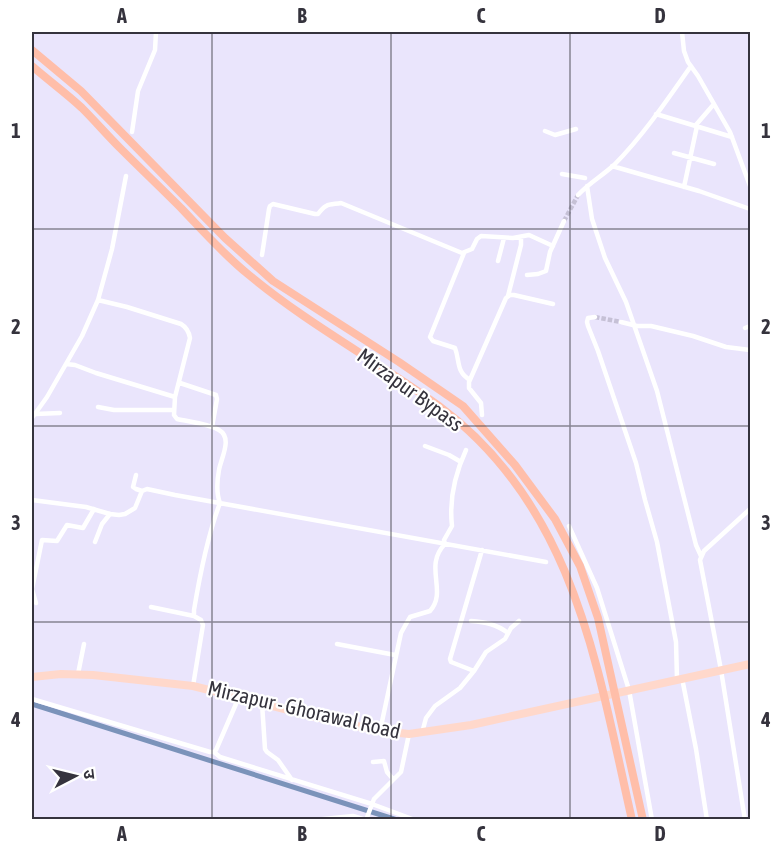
<svg xmlns="http://www.w3.org/2000/svg" width="782" height="851" font-family="'Asap Condensed','Noto Sans Devanagari',sans-serif">
<style>
.lines{fill:none;stroke-linecap:round;stroke-linejoin:round}
.canal{stroke:#7b93ba;stroke-width:5}
.street-tunnel{stroke:#c6c1d6;stroke-width:4.5;stroke-dasharray:4.5 2;stroke-linecap:butt}
.street{stroke:#fff;stroke-width:4.5}
.primary{stroke:#ffd8cb;stroke-width:8}
.highway{stroke:#ffbea9;stroke-width:8}
.grid{fill:none;stroke:#35333d;stroke-width:1.5;stroke-opacity:0.55}
.labels{text-anchor:middle;stroke-width:4.5;stroke-linejoin:round;paint-order:stroke}
.street-label{font-size:21px;fill:#35333d;stroke:#fff}
.neatline{fill:none;stroke:#35333d;stroke-width:2}
.grid-label{font-size:20px;text-anchor:middle;font-weight:bold;fill:#35333d}
</style>
<rect width="100%" height="100%" fill="#eae5fc"/>
<g class="lines">
<path class="canal" d="M32 704 397 820"/>
<path class="street-tunnel" d="M564 221 578 195
M595 317 621 322"/>
<path class="street" d="M682 32 684 51 688 62 698 76 730 132 750 186
M656 114 732 137
M695 126 714 104
M545 131 555 135 576 129
M132 132 138 91 155 50 156 32
M674 153 714 164
M612 166 699 191 750 209
M562 174 585 178
M587 186 592 219 605 258 626 302 657 391 696 545 701 556
M684 187 697 126
M578 195C589 183 602 176 614 165 642 137 668 99 691 66
M464 253 430 337 433 341 455 348C460 361 456 372 470 380
M262 255 269 209 270 206 273 204 315 214H318C326 203 329 205 341 203L462 253 472 249 477 239 481 236 513 238 529 235 553 246
M498 261 504 238
M527 275 538 274 546 271 550 252 564 221
M508 296 521 245V237
M98 300 127 307 181 324C186 327 189 332 190 338L175 397 174 415 177 419C190 422 207 423 219 430 233 438 221 458 219 470 217 481 216 493 220 503 207 537 200 574 194 610V616L201 620 203 625 193 686
M595 317 588 318 587 322 588 326 598 351 636 463 645 500 657 542 676 642 677 679
M621 322 637 326H651L693 336 726 347 750 350
M745 328 750 326
M66 364 75 365 96 373 175 397
M180 383 216 395 217 399 212 427
M98 407 114 410H173
M35 414 60 413
M482 415 481 403 469 388V382L506 298 510 295H514L553 304
M32 418 47 397 82 336 98 300 112 249 126 176
M425 446 449 455 461 462
M136 475 133 487 136 489 142 491
M32 500 86 507 110 514 119 515 125 514 135 508 142 491 147 489 175 495 546 562
M569 526 597 588 629 690 652 820
M95 542 102 524 110 514
M36 603 32 589 42 540 57 541 67 525 83 528 94 509
M151 607 194 616
M471 621C485 622 496 624 508 633
M337 644 395 655
M474 671 451 662 450 659 482 550
M78 674 84 644
M682 678 696 749 707 820
M32 699 210 752H214L216 750 239 697
M262 703 265 749 267 752 278 760 292 780
M380 731 401 633 410 617 430 611C448 591 423 566 445 544L444 540 452 526C449 500 455 474 466 450
M422 733 426 718 435 706 460 688 474 671 486 652 505 639 511 628 519 621
M214 752 220 757 372 804 415 820
M373 762 384 761 387 772 393 779
M314 820 353 816 366 820 374 799 401 772 409 734
M745 820 721 670 700 560 704 551 750 509
M750 820V818"/>
<path class="primary" d="M32 677 61 674 93 675 193 686 316 717 380 731 409 734 471 725 750 664"/>
<path class="highway" d="M32 50 81 91 225 238 273 281 399 362 463 406 515 465 555 519 580 566 598 618 643 820
M32 66C48 80 66 93 82 108 95 121 107 135 120 148 140 168 161 188 181 208 203 231 224 255 249 275 308 324 377 361 439 406 575 507 597 666 632 820"/>
</g>
<path class="grid" d="M212 32V820M391 32V820M570 32V820M32 229H750M32 426H750M32 622H750"/>
<g class="labels">
<g class="street-label">
<text transform="translate(410 390) rotate(36)" y="7">Mirzapur Bypass</text>
<text transform="translate(304 710) rotate(13)" y="7">Mirzapur - Ghorawal Road</text>
</g>
</g>
<rect width="782" height="851" fill="none" stroke="#ffffff" stroke-width="66"/>
<g transform="translate(75 776) rotate(83)" stroke="#ffffff" stroke-width="4.5" paint-order="stroke">
<path d="M0-4.5L10 22L0 15L-10 22Z" fill="#35333d"/>
<text y="-9" font-size="16" font-weight="bold" text-anchor="middle" fill="#35333d">उ</text>
</g>
<rect x="33" y="33" width="716" height="785" class="neatline"/>
<g class="grid-label">
<text x="122" y="23">A</text>
<text x="302" y="23">B</text>
<text x="481" y="23">C</text>
<text x="660" y="23">D</text>
<text x="16" y="138">1</text>
<text x="766" y="138">1</text>
<text x="16" y="334">2</text>
<text x="766" y="334">2</text>
<text x="16" y="530">3</text>
<text x="766" y="530">3</text>
<text x="16" y="727">4</text>
<text x="766" y="727">4</text>
<text x="122" y="841">A</text>
<text x="302" y="841">B</text>
<text x="481" y="841">C</text>
<text x="660" y="841">D</text>
</g>
</svg>
